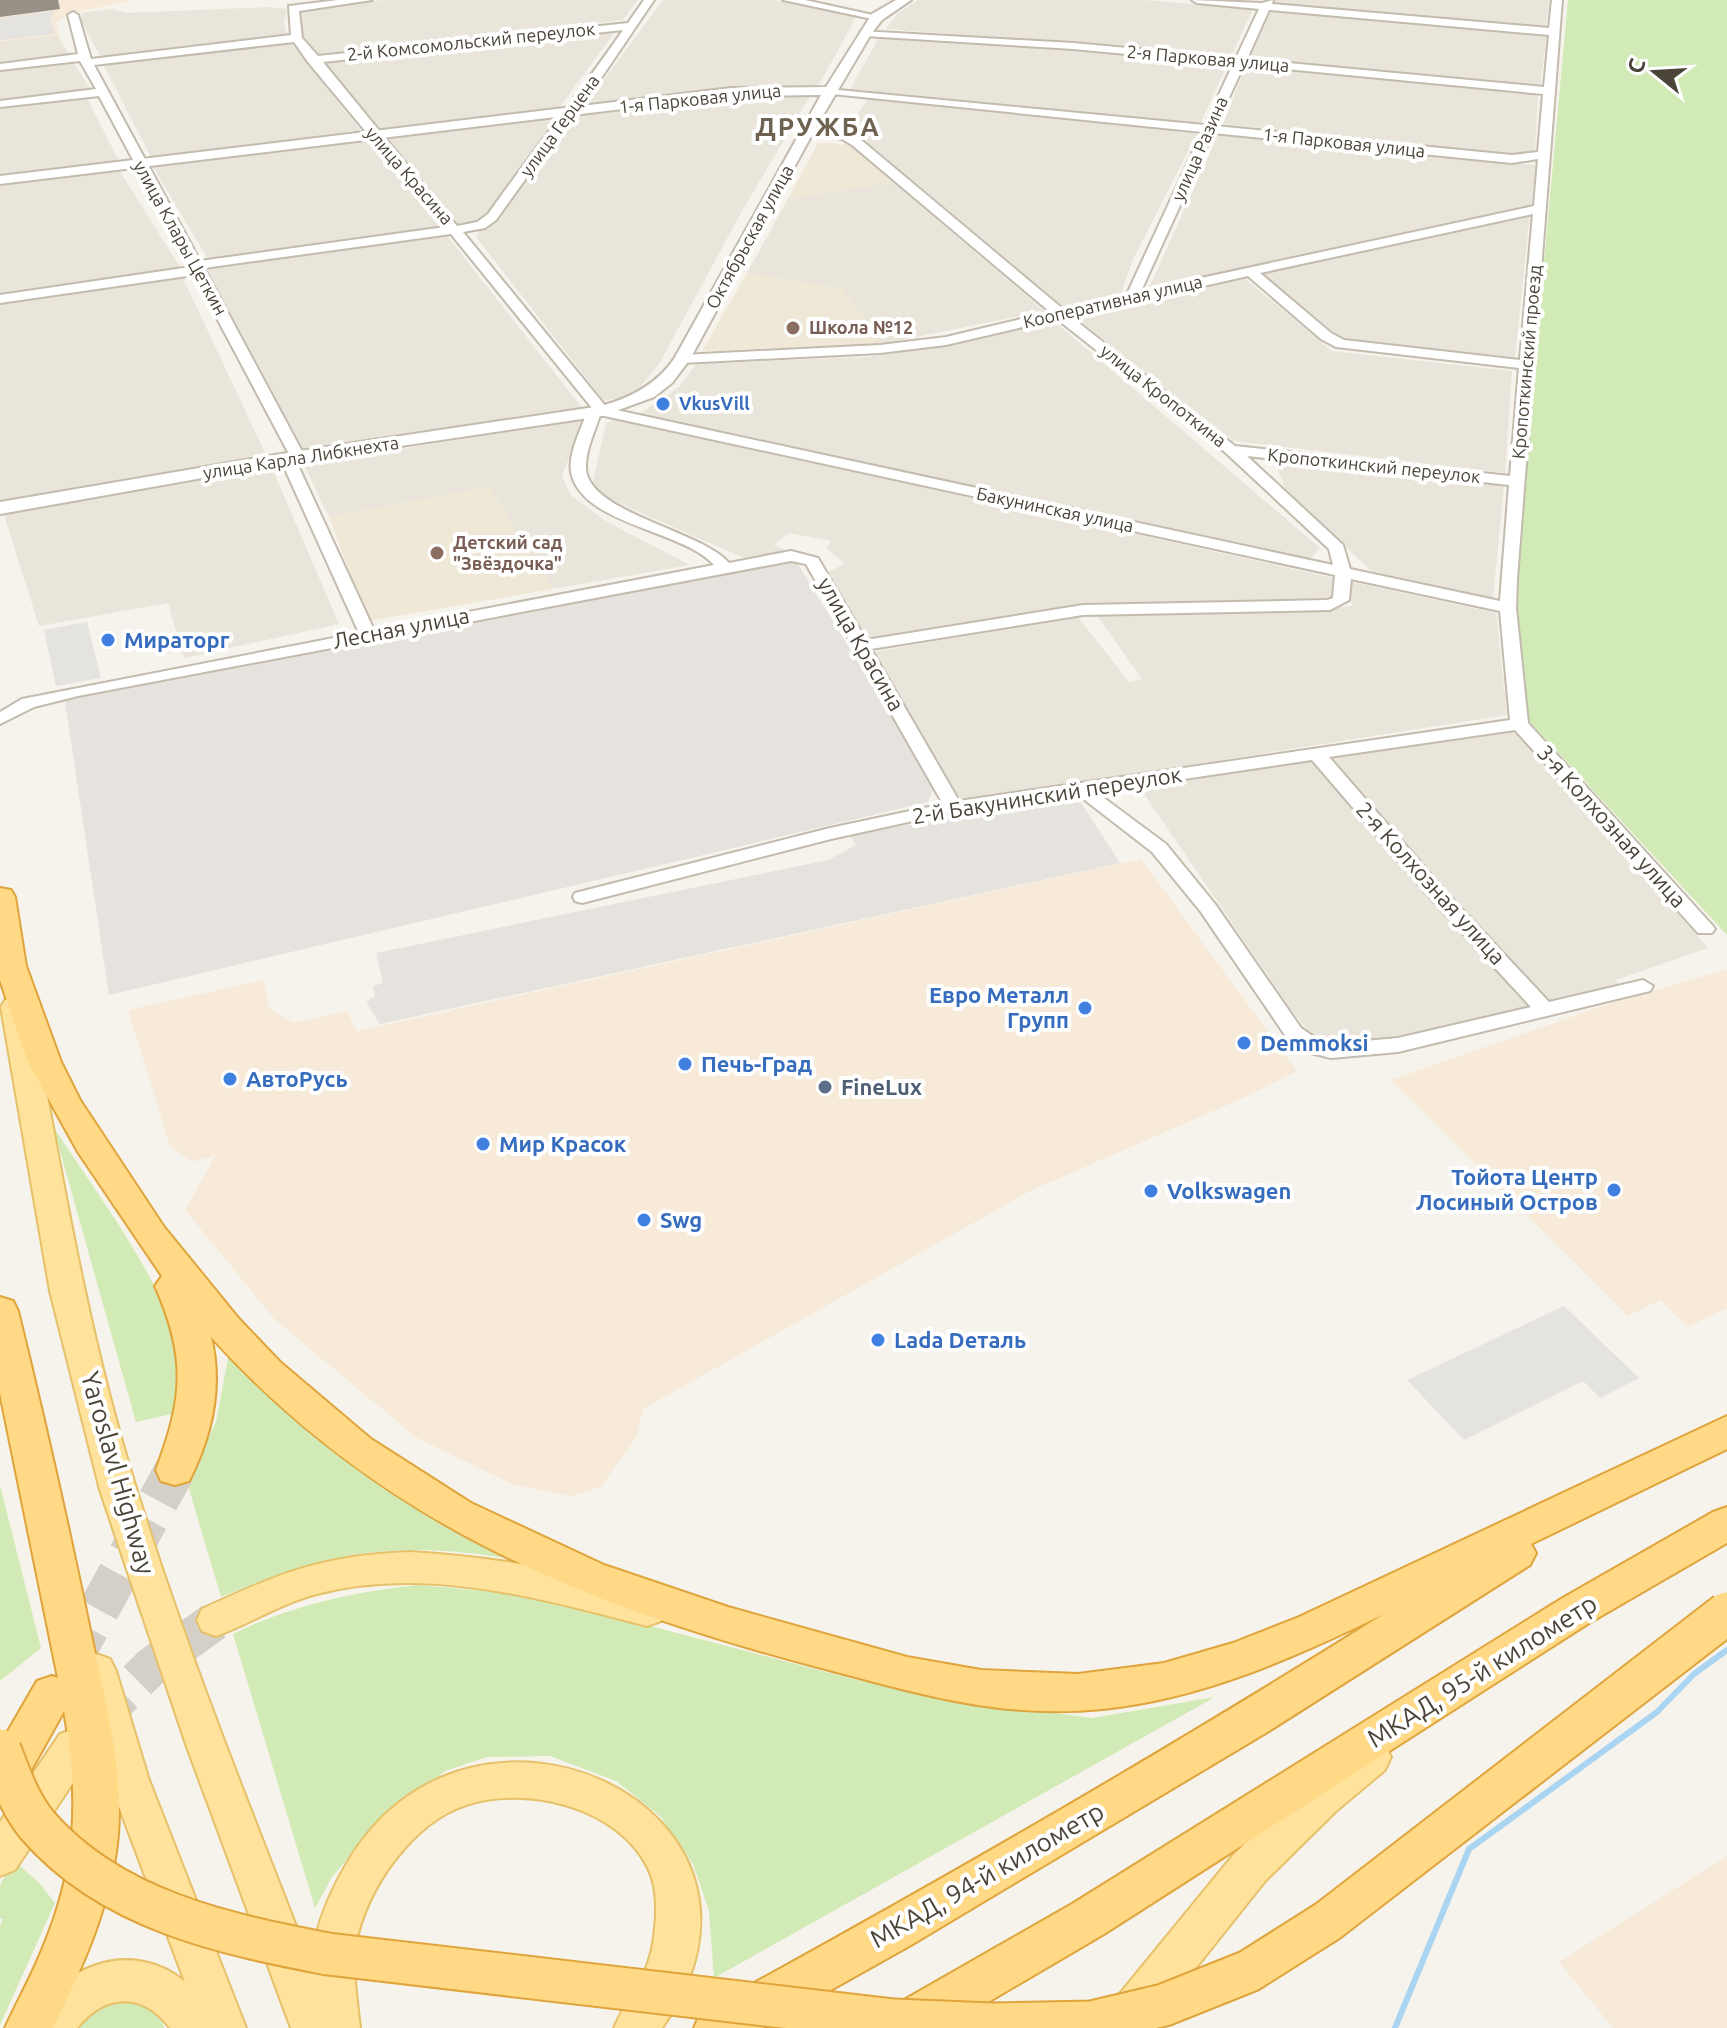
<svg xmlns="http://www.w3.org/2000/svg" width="1727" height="2028" font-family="Ubuntu,sans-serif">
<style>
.residential{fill:#eae5da}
.commercial{fill:#f7ead8}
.industrial{fill:#e6e2dd}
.education{fill:#efe8d6}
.green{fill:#d2eab5}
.parking{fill:#e5e3e0}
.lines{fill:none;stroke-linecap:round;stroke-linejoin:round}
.stream{stroke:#a9d4f2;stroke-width:6}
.primary-tunnel{stroke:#d4d0c8;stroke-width:39;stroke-dasharray:39 19;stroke-linecap:butt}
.trunk-tunnel{stroke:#d4d0c8;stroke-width:41;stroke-dasharray:41 21;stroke-linecap:butt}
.minor-casing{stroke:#c2bbae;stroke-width:4}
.tertiary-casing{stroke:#c2bbae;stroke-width:4}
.primary-casing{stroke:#e6c16a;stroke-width:4}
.trunk-casing{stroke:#e0a43c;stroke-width:4}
.minor{fill:#fff;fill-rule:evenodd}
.tertiary{fill:#fff;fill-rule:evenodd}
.primary{fill:#ffe39c;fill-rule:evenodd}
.trunk{fill:#ffd985;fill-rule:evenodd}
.trunk-bridge-casing{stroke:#e0a43c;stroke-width:45;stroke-linecap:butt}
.trunk-bridge{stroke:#ffd985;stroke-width:41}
.shaded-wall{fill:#979187}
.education-dot{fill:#8d6e63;stroke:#fff;stroke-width:3}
.shop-dot{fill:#3f7fe0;stroke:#fff;stroke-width:3}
.service-dot{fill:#5c6f8a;stroke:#fff;stroke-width:3}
.labels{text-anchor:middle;stroke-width:8;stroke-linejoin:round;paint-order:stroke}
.far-street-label{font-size:18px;fill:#4b4439;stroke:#fff}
.far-education-label{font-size:18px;font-weight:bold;fill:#785e54;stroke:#fff;text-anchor:start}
.far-shop-label{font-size:18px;font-weight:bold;fill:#366cbe;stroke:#fff;text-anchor:start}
.street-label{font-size:22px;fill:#4b4439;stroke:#fff}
.shop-label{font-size:22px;font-weight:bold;fill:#366cbe;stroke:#fff;text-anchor:start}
.service-label{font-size:22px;font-weight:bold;fill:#4e5e75;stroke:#fff;text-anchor:start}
.far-district-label{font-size:26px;font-weight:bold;letter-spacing:2px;fill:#6e6250;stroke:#fff}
.near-street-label{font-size:26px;fill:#4b4439;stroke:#fff}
</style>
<rect width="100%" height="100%" fill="#f6f3ec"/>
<path class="residential" d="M383 0H638L623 20 316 57 301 33 300 9Z
M663 0H773L856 17 819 85 736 88 583 108Z
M918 0H1144L1253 9 1231 57 886 29 897 14Z
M1275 0H1550L1545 29 1272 4Z
M269 7 287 9 284 23 287 35 101 57 82 23 81 13 111 9 126 13Z
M1271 11 1547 35 1540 86 1249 59Z
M617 29 559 108 378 131 324 62Z
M57 35 69 54 0 62V41Z
M880 36 1050 48 1228 63 1200 124 850 89Z
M291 43 362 132 151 157 103 64Z
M72 60 90 89 0 100V68Z
M1246 65 1538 92 1535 153 1518 156 1223 124Z
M812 93 742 211 659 364 640 387 619 398 604 401 476 237 480 229 455 226 386 136 555 117 576 120 583 115 759 94Z
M87 98 119 161 0 174V108Z
M868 99 1085 121 1197 134 1132 261 1121 294 1065 308 849 127Z
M1218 135 1535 165 1532 206 1149 288Z
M365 138 444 228 209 261 152 165Z
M119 170 182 270 0 295V183Z
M893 182 1044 311 882 344 842 289 747 273 788 199Z
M1530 214 1515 357 1343 340 1260 272Z
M445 233 583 409 304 451 206 267Z
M182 276 268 459 0 501V302Z
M1244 278 1332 351 1512 371 1505 473 1234 441 1074 316Z
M1054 321 1320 548 1310 559 640 414 680 386 696 364 868 357 952 345Z
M584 419 562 476 571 496 609 523 690 565 553 589 489 487 329 517 304 465Z
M616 419 1338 579 1334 599 1321 602 1081 604 867 638 828 572 845 564 826 548 831 541 789 533 774 545 788 552 744 558 609 499 599 490 593 482 606 423Z
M1275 464 1504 485 1493 598 1371 571 1285 488Z
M272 468 339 624 184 658 168 603 39 626 3 512Z
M1348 581 1496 613 1507 715 961 801 873 652 1078 617 1129 682 1142 679 1095 613 1306 611 1352 606Z
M1515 732 1708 948 1616 980 1618 986 1546 1004 1329 758Z
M1311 760 1531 1008 1383 1041 1342 1045 1312 1035 1292 1011 1140 788Z"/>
<path class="commercial" d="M0 0H133L68 14 56 23 60 35 0 41Z
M1141 859 1297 1071 1243 1098 1030 1191 643 1409 637 1436 601 1487 572 1496 514 1485 417 1438 275 1320 185 1210 216 1155 192 1162 170 1146 128 1010 264 980 269 1008 293 1023 347 1011 357 1031Z
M1727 969V1308L1688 1327 1660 1300 1628 1316 1391 1080 1591 1010Z
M1727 1856V2028H1613L1559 1962Z"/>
<path class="industrial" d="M796 561 934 786 928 802 109 995 64 695Z
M1077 796 1120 863 380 1024 366 1002 375 996 373 986 383 983 376 953 828 860 856 845 850 835Z"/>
<path class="education" d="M818 143 851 144 893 182 788 199Z
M747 273 842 289 882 344 702 351Z
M489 487 553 589 368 621 329 517Z"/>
<path class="green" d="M1568 0H1727V935L1528 720 1515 580Z
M53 1126C94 1191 172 1289 181 1364 183 1379 178 1398 176 1413L136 1422Z
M230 1347 521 1561C401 1539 332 1550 221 1597L187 1482 216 1422Z
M0 1485 41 1648 0 1681Z
M419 1585 497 1592 593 1611 853 1679 976 1702 1092 1718 1215 1697 714 1978 709 1911 693 1864 660 1816 616 1781 550 1756 487 1757 445 1771 373 1829 332 1877 315 1908 233 1634C292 1605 354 1592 419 1585Z
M14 1860 40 1884 55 1903 0 2025V1925L3 1919 0 1918V1885Z
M111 1995 159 2009 164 2028H67Z"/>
<path class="parking" d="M55 11 50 18 55 34 0 40V18Z
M87 622 101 678 56 686 44 630Z
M1564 1306 1639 1378 1600 1398 1583 1381 1464 1440 1407 1380Z"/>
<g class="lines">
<path class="stream" d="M1395 2028 1469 1849 1657 1712 1694 1674 1727 1650"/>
<path class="primary-tunnel" d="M96 1721 152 1666 216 1620"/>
<path class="trunk-tunnel" d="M69 1664 175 1470"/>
<defs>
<path id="minor" d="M338 0H372L299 11 302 38 318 56 628 23 644 0H654L579 111 555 138 496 220 485 228 463 232 607 408 1333 565 1329 549 1226 453 1057 319 946 345 880 353 682 363 675 359 682 355 880 345 946 337 1050 312 852 145 842 139 804 131V127L845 132 860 139 1063 309 1127 294 1202 132 832 94 828 93V89L1205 125 1233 64 1073 49 865 36 860 33 861 31 1073 43 1236 58 1259 9 1197 3 1192 0 1262 3 1273 0 1272 4 1549 28 1552 0H1562L1517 579 1516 608 1528 723 1712 925 1715 929 1712 933H1698L1515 730 1329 757 1447 893 1549 1002 1643 980 1653 986 1650 991 1398 1052 1331 1058 1307 1052 1287 1038 1201 912 1152 852 1077 794 954 812 831 839 582 903 575 901 573 897 575 893 830 828 943 804 806 564 791 561 78 696 34 707 0 724V712L22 699 359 633 280 458 289 454 194 275 0 303V295L190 267 99 96 0 107V101L96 89 80 61 0 70V64L78 54 68 15 73 12 78 15 91 59 291 35 289 6ZM1269 10 1549 35 1544 87 1247 59ZM623 30C580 93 532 152 488 214L477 222 457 226 323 62ZM294 42 308 62 445 227 200 261 94 65ZM1244 65 1543 94 1538 152 1512 155 1216 126ZM1213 133 1512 163 1538 159 1534 206 1141 291ZM1533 214 1520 360 1344 340 1331 333 1260 273ZM451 234 592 408 587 412C581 430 568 453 571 472 581 525 684 530 714 565L374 630 296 461 305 457 204 268ZM1248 276 1321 339 1336 347 1519 368 1510 476 1235 446 1070 316ZM600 415 1335 575 1333 598 1327 600 1083 605 866 640 818 558 791 551 729 563C702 531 589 513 586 469 585 451 595 432 600 415ZM1247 456 1509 485 1500 601 1350 569 1343 545ZM1351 579 1500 611 1510 720 959 801 871 649 1083 615 1330 610 1349 600ZM1312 760 1433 901 1531 1007 1398 1038 1331 1044 1321 1042 1301 1028 1215 904 1166 844 1096 792Z
M783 0H805L882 17 877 20Z"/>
<path id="tertiary" d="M896 0H911L882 20 871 34 815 129 690 359 672 383 654 397 602 416 287 463 0 514V502L287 453 601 406C630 398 656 385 674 359L821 95 731 96 0 184V176L731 88 826 87 872 14Z"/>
<path id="primary" d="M16 997 27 1000 31 1007C61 1169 87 1333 137 1491 187 1652 251 1810 312 1967 313 1931 328 1896 346 1865 470 1648 815 1810 662 2028H614C631 1988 651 1978 655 1928 657 1909 657 1886 648 1868 618 1807 527 1785 466 1805 413 1822 366 1889 356 1943 352 1971 357 2000 360 2028H291L187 1747 100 1490 50 1291 1 1007 5 1000Z
M410 1552C494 1557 581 1571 661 1599L666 1610 661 1621 647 1626C542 1599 426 1565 317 1594 281 1603 250 1624 216 1636L202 1631 197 1620 202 1609C279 1573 324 1555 410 1552Z
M96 1654 110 1659 116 1671 149 1780 246 2028H170C143 1992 105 1993 77 2028H28C54 1968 130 1936 185 1982L109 1780 76 1671 82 1659Z
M74 1729 88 1734 94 1747 88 1760 15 1870 0 1876V1822L60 1734Z
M1371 1739 1385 1744 1391 1757 1385 1770 1336 1811 1265 1881 1148 2028H1112L1107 2017 1113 2002 1235 1853 1308 1785 1357 1744Z"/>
<path id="trunk" d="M0 888 11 890 15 897 26 966 61 1062 80 1100 164 1227 239 1319 280 1362 371 1439 471 1503 604 1565 728 1607 907 1657 981 1670 1078 1674 1164 1663 1233 1643 1299 1617 1727 1416V1449L1531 1544 1536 1553 1530 1565 1269 1731 911 1945 763 2028H694L701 2012C933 1886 1161 1754 1384 1614 1296 1657 1202 1699 1103 1709 1002 1719 924 1695 829 1670 587 1607 383 1526 211 1337 223 1386 212 1436 189 1481L175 1485 161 1481 156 1470C183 1398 187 1358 155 1286L162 1276 78 1152 28 1062 0 980Z
M0 1297 13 1301 18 1311C44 1417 68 1523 90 1630 105 1702 127 1778 116 1852 107 1914 80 1972 53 2028H5C17 2002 31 1977 42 1950 77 1868 80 1799 64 1711L15 1799 0 1804V1745L37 1681 52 1676 58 1678 0 1393Z
M1727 1507V1543L1589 1623 1104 1934 944 2028H885L883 2024 890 2008 1072 1904 1561 1599 1713 1512Z"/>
</defs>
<use href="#minor" class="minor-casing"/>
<use href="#tertiary" class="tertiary-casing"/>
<use href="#primary" class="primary-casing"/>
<use href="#trunk" class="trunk-casing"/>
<use href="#minor" class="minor"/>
<use href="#tertiary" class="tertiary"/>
<use href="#primary" class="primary"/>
<use href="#trunk" class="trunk"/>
<defs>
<path id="trunk-bridge" d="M0 1750C10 1776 20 1805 38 1826 111 1910 224 1934 328 1954L894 2020 992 2024 1092 2022 1164 2005 1249 1971 1328 1921 1727 1613"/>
</defs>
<use href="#trunk-bridge" class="trunk-bridge-casing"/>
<use href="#trunk-bridge" class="trunk-bridge"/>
</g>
<path class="shaded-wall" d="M0 0H58L60 9 0 17Z"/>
<g class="education-dot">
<circle cx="793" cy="328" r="8"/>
<circle cx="437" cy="553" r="8"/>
</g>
<g class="shop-dot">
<circle cx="663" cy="404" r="8"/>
<circle cx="108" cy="640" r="8"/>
<circle cx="1085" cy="1008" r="8"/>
<circle cx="1244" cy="1043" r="8"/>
<circle cx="685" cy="1064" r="8"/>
<circle cx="230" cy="1079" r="8"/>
<circle cx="483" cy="1144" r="8"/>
<circle cx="1614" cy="1190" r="8"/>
<circle cx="1151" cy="1191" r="8"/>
<circle cx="644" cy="1220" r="8"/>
<circle cx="878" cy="1340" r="8"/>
</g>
<circle class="service-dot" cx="825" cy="1087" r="8"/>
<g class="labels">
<g class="far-street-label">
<text transform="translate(471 42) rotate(-6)" y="6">2-й Комсомольский переулок</text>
<text transform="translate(1208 59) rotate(5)" y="6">2-я Парковая улица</text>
<text transform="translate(700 99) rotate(-6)" y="6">1-я Парковая улица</text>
<text transform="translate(560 126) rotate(-54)" y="6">улица Герцена</text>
<text transform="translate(1344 143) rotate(6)" y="6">1-я Парковая улица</text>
<text transform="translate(1200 149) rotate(-66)" y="6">улица Разина</text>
<text transform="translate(409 176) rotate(49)" y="6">улица Красина</text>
<text transform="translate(750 237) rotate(-61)" y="6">Октябрьская улица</text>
<text transform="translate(180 238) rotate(61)" y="6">улица Клары Цеткин</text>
<text transform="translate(1113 302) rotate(-13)" y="6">Кооперативная улица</text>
<text transform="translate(1527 362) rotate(-85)" y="6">Кропоткинский проезд</text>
<text transform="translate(1163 396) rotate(38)" y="6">улица Кропоткина</text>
<text transform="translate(301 458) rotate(-9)" y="6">улица Карла Либкнехта</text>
<text transform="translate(1374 466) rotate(6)" y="6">Кропоткинский переулок</text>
<text transform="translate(1055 510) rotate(12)" y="6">Бакунинская улица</text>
</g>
<g class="far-education-label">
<text x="809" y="334">Школа №12</text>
<text x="453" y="549">Детский сад<tspan x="453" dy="21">"Звёздочка"</tspan></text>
</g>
<g class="far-shop-label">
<text x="679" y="410">VkusVill</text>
</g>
<g class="street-label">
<text transform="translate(401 628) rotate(-11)" y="8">Лесная улица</text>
<text transform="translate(861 644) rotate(60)" y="8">улица Красина</text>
<text transform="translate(1047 795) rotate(-9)" y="8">2-й Бакунинский переулок</text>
<text transform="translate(1612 826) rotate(48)" y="8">3-я Колхозная улица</text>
<text transform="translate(1431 883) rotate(48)" y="8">2-я Колхозная улица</text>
</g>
<g class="shop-label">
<text x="124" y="648">Мираторг</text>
<text x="1069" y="1003" text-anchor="end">Евро Металл<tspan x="1069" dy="25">Групп</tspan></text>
<text x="1260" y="1051">Demmoksi</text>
<text x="701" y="1072">Печь-Град</text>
<text x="246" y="1087">АвтоРусь</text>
<text x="499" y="1152">Мир Красок</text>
<text x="1598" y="1185" text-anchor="end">Тойота Центр<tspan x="1598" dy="25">Лосиный Остров</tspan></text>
<text x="1167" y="1199">Volkswagen</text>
<text x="660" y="1228">Swg</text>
<text x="894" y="1348">Lada Dеталь</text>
</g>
<g class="service-label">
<text x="841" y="1095">FineLux</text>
</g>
<g class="far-district-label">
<text x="818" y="136">ДРУЖБА</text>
</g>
<g class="near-street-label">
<text transform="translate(118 1473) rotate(74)" y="9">Yaroslavl Highway</text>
<text transform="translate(1482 1671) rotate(-32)" y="9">МКАД, 95-й километр</text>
<text transform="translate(987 1875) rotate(-30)" y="9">МКАД, 94-й километр</text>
</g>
</g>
<g transform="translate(1655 72) rotate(288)" stroke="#ffffff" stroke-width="6" paint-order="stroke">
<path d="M0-6L14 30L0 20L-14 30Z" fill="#4b4439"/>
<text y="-12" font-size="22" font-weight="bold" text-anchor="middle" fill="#4b4439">С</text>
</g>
</svg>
